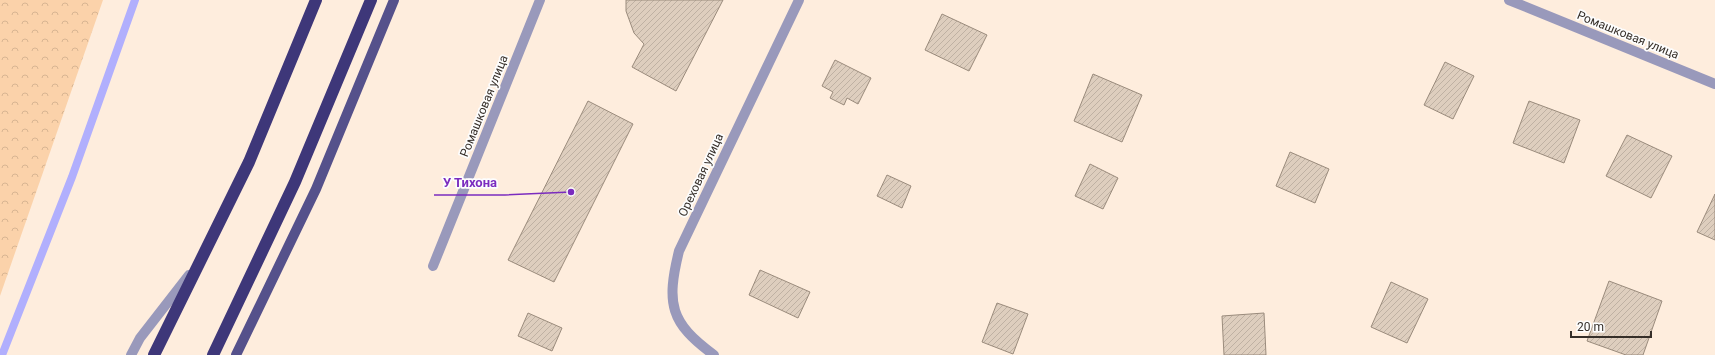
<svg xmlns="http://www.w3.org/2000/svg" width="1715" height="355" font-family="Roboto,sans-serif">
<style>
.park{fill:url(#park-crowns)}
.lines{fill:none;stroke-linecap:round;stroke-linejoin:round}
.stream{stroke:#b1affd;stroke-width:8}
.building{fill:url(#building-hatch);stroke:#9a8b7c}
.minor{stroke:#99b;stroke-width:10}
.major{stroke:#55518b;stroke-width:10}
.highway{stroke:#3e3779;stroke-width:12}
.labels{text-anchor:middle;stroke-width:3.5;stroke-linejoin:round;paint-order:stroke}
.street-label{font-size:12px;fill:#362f29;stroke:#fdfdfd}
.leader{fill:none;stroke:#7b2cbf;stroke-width:1.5}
.callout-dot{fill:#7b2cbf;stroke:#fdfdfd;stroke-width:1.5}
.callout-label{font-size:13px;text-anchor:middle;font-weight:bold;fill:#7b2cbf;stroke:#fdfdfd;stroke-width:3.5;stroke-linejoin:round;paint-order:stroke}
</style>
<defs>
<pattern id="park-crowns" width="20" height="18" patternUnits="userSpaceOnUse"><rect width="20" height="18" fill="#fbd2aa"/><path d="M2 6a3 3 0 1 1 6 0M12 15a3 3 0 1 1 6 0" fill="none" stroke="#d8b592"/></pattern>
<pattern id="building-hatch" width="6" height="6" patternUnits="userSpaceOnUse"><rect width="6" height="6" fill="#decebe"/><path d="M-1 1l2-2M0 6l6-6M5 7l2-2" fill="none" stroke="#bfb1a3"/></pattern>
</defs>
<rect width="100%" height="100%" fill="#feeddd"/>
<path class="park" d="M0 0H103L0 296Z"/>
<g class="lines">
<path class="stream" d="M2 355 72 177 135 0"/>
</g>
<path class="building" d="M626 0H723L676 91 632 67 644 44 634 33 626 11Z
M942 14 987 35 969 71 925 50Z
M835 60 871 78 858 104 847 98 844 105 830 98 833 92 822 86Z
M1445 62 1474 76 1453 119 1424 105Z
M1093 74 1142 95 1122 142 1074 121Z
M588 101 633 124 554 282 508 260Z
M1529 101 1580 120 1564 163 1513 143Z
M1627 135 1672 156 1651 198 1606 176Z
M1290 152 1329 169 1315 203 1276 186Z
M1090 164 1118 178 1103 209 1075 196Z
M887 175 911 186 902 208 877 196Z
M1715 194V240L1697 232Z
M760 270 810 292 798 318 749 295Z
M1609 281 1662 301 1643 355H1626L1587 341Z
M1391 282 1428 299 1407 343 1371 327Z
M997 303 1028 314 1013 354 982 342Z
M528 313 562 328 552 351 518 336Z
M1264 313 1266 355H1224L1222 316Z"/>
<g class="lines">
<path class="minor" d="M1509 0 1715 84
M433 266 540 0
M131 355 140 338 189 275
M714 355C670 323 666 304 679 251L799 0"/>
<path class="major" d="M236 355 316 189 394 0"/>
<path class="highway" d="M154 355 249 162 316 0
M213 355 295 182 371 0"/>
</g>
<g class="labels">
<g class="street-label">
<text transform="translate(1628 35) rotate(22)" y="4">Ромашковая улица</text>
<text transform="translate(484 106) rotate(-68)" y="4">Ромашковая улица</text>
<text transform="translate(701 175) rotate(-65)" y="4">Ореховая улица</text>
</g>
</g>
<path class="leader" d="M571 192L505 195H434"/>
<circle class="callout-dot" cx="571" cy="192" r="4"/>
<g class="callout-label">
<text x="470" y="187">У Тихона</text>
</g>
<path d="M1571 331v6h80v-6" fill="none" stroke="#362f29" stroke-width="2"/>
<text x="1577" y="331" font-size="12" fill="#362f29" stroke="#fdfdfd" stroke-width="3" paint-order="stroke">20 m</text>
</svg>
